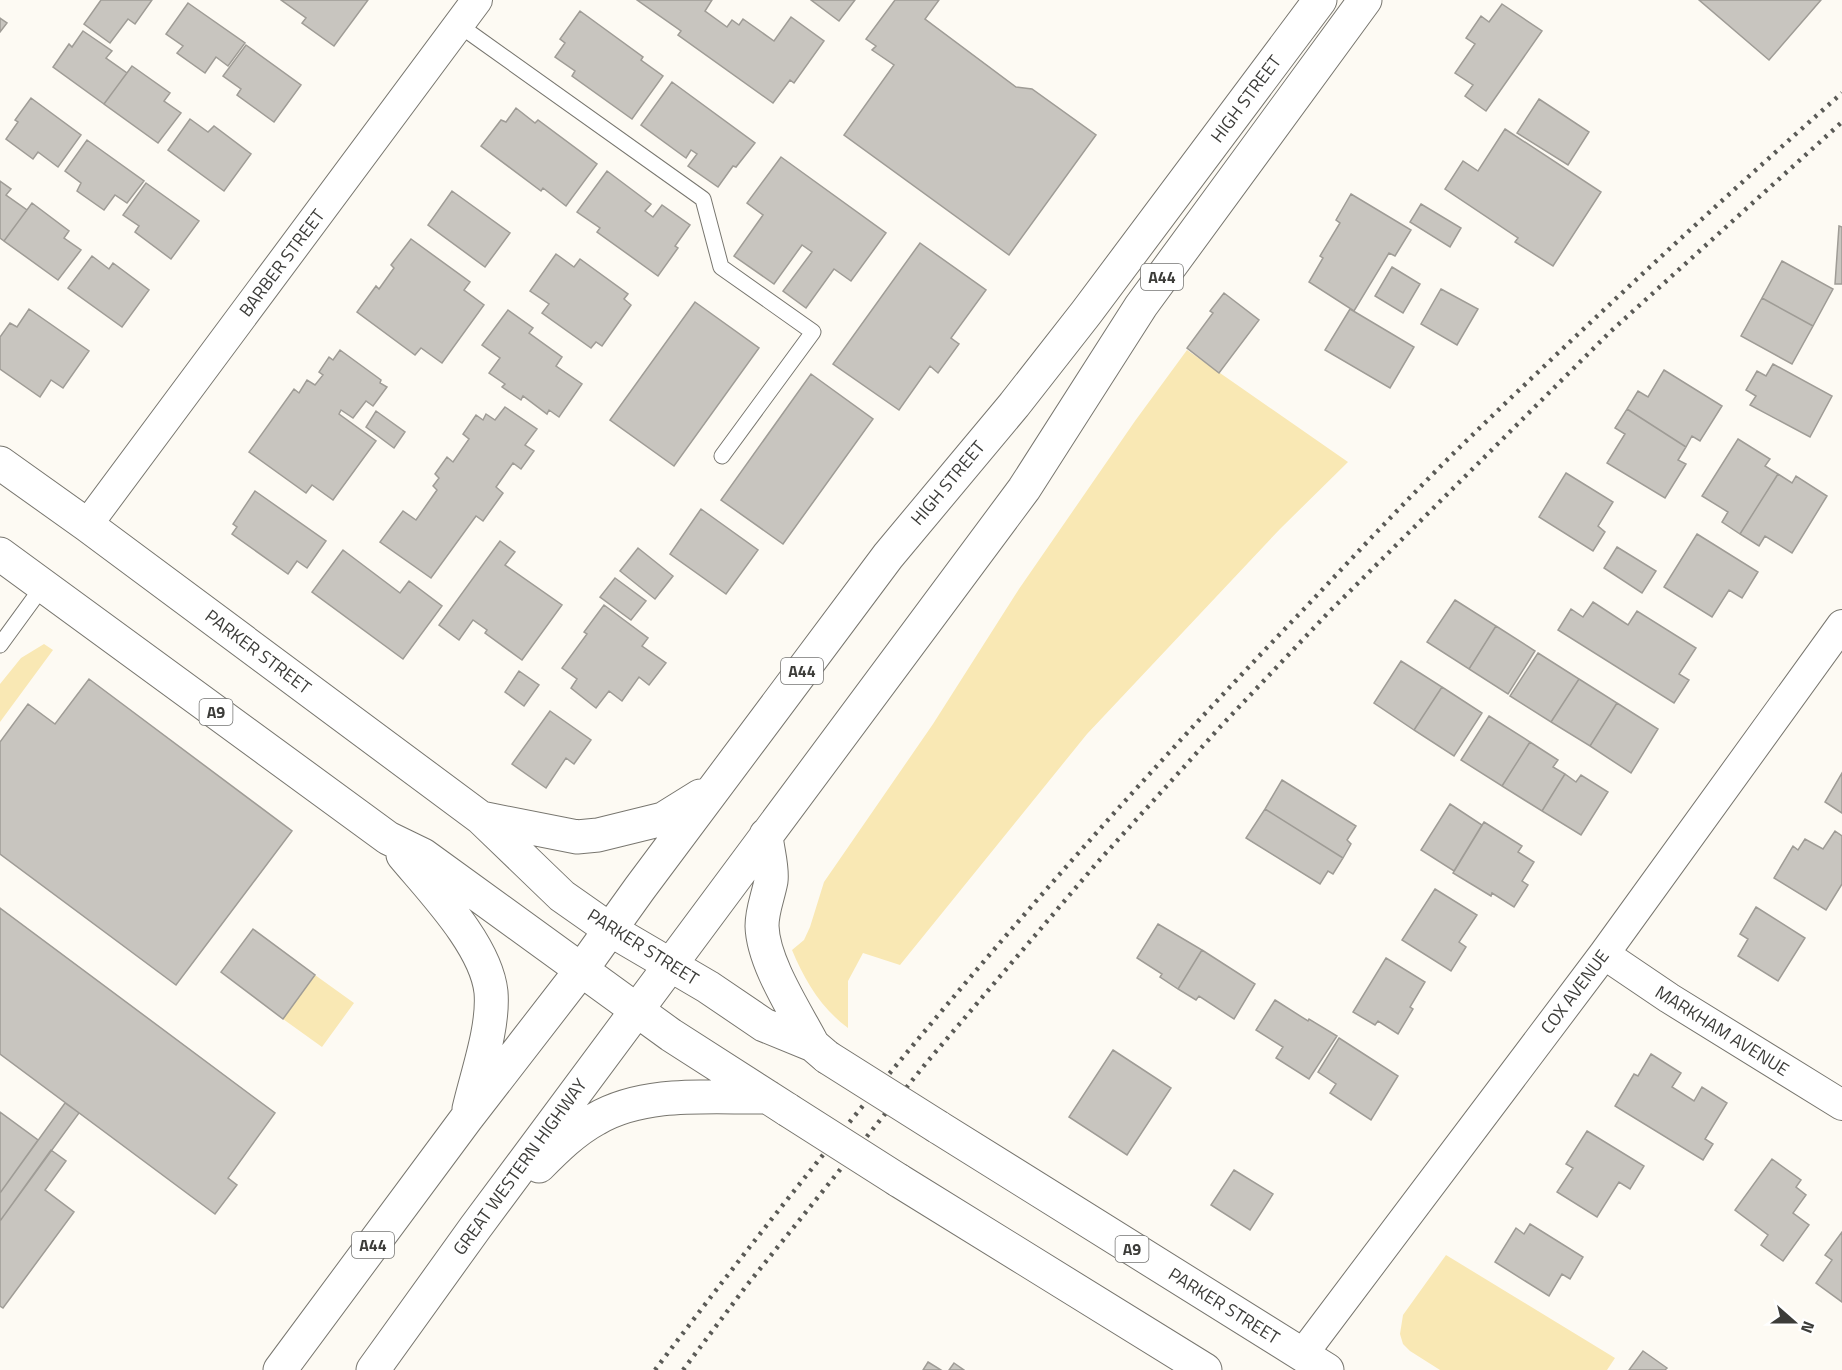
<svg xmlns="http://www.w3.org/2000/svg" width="1842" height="1370" font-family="'Titillium Web',sans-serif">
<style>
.green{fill:#f9e8b4}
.building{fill:#c8c5bf;stroke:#9f9c96;stroke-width:1.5}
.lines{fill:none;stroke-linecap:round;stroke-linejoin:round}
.lane-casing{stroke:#78766f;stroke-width:17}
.street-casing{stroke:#78766f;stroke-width:32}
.highway-casing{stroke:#78766f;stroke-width:35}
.lane{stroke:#fff;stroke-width:15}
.street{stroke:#fff;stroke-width:30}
.highway{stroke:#fff;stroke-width:33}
.rail{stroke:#5a5a56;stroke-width:4.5;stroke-dasharray:3 6;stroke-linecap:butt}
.highway-bridge-casing{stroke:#78766f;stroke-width:35;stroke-linecap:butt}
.highway-bridge{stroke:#fff;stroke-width:33}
.labels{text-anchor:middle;stroke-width:5;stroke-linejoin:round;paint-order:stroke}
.shield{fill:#fff;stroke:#767674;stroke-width:1.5}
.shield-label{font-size:16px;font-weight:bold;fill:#3c3c39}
.street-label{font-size:18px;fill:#3c3c39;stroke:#fff}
</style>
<rect width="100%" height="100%" fill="#fdfaf3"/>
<path class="green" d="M1187 350 1348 462 1280 529 1087 734 900 965 863 953 848 981V1028C821 1008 805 981 792 950L804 940 810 927 824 882 933 724 1019 589 1135 421Z
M44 644 53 650 0 722V684L21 658Z
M315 975 354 1003 322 1047 283 1019Z
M1446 1255 1615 1358 1607 1370H1440L1410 1351 1403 1344 1400 1334 1403 1315Z"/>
<path class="building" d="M101 0H152L135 24 128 19 110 43 84 24Z
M281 0H368L334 46 302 23 306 18Z
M637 0H712L705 11 727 27 732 20 739 25 743 19 774 41 791 17 824 41 794 83 790 80 773 103 678 35 681 31Z
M811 0H855L839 21Z
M895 0H939L925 19 1016 87 1032 89 1096 135 1009 255 844 135 894 65 872 50 876 46 866 39Z
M1699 0H1821L1769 60Z
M188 3 245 43 228 66 216 57 205 73 177 53 183 46 166 34Z
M1502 4 1542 31 1486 111 1465 96 1473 85 1455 73 1475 44 1466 38 1481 16 1489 22Z
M580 11 643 57 641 60 663 76 632 119 572 76 575 71 555 57 565 43 560 39Z
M0 18 7 23 0 32Z
M83 31 112 51 106 58 127 73 104 104 53 67 69 44 72 47Z
M246 45 301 85 274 122 237 95 241 89 223 76Z
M132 66 170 93 164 101 181 113 158 143 104 104Z
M672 82 755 143 736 167 733 166 718 187 688 166 697 154 691 150 686 158 641 125Z
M31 98 81 135 58 167 38 152 33 159 6 139 18 122 15 120Z
M1539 99 1589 132 1568 165 1517 133Z
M516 108 535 123 538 120 597 164 566 206 543 188 541 191 481 146 501 120 506 122Z
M190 119 208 132 214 126 251 154 224 191 168 150Z
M1505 129 1601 192 1553 266 1515 242 1518 238 1445 189 1463 161 1478 171Z
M87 140 144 181 127 203 115 195 104 210 77 191 81 183 65 171Z
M781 157 886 233 851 281 834 269 806 308 783 291 812 252 802 245 774 284 734 256 763 215 747 203Z
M607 171 651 204 645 211 653 217 662 205 690 225 675 246 678 248 658 276 597 232 600 228 577 212Z
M0 181 11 189 6 195 27 210 4 241 0 238Z
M146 183 199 221 171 259 135 232 139 226 123 215Z
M452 191 510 233 485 267 428 225Z
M1351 194 1411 230 1395 256 1389 253 1354 311 1309 282 1323 258 1320 256 1340 223 1336 220Z
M32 203 69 231 64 238 81 250 58 280 4 241Z
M1421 204 1461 228 1450 247 1410 222Z
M1839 226 1842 227V284H1835Z
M411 239 470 282 464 290 484 305 442 363 421 348 415 355 357 312 376 286 379 289 394 268 391 265Z
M920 243 986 290 951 338 959 344 938 373 930 366 899 410 833 364Z
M556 254 574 267 580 259 628 294 624 299 631 305 602 346 596 342 591 348 542 313 549 304 530 291Z
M92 256 109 269 113 263 149 290 122 327 68 288Z
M1782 261 1833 289 1813 326 1762 298Z
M1392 267 1420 284 1403 313 1375 296Z
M1441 289 1478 309 1457 345 1421 324Z
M1224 293 1259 320 1219 373 1187 348 1213 313 1210 311Z
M1762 298 1813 326 1792 364 1741 336Z
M695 302 759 348 674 466 610 420Z
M29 309 89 351 63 388 51 380 40 397 0 369V337L10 323 17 327Z
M1350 309 1414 347 1390 388 1325 350Z
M508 310 533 328 529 333 562 357 556 366 582 384 559 417 549 410 547 414 523 396 521 400 502 387 505 384 489 373 500 358 482 345Z
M340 350 381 380 380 383 387 387 373 406 366 401 353 418 341 410 339 414 376 441 333 500 312 485 306 493 249 452 294 389 299 393 307 380 315 385 323 375 319 372 329 357 333 360Z
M1773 364 1832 396 1810 437 1750 405 1756 396 1746 390 1757 371 1766 376Z
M1664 370 1722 406 1700 441 1692 436 1686 447 1627 409 1638 391 1648 397Z
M811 374 873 419 783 544 721 500Z
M505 407 537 429 525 445 534 451 521 469 513 463 496 487 503 493 483 521 476 516 431 578 380 542 403 511 416 520 437 490 433 486 439 478 435 474 447 457 453 462 469 439 463 434 476 415 483 420 486 414 495 420Z
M1627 409 1686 447 1678 460 1686 464 1665 498 1607 463 1625 434 1615 428Z
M376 411 405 432 394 448 366 427Z
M1738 439 1770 459 1765 466 1778 474 1740 534 1722 522 1728 512 1702 496Z
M1566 473 1613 502 1598 526 1605 532 1593 551 1539 517Z
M1778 474 1792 483 1796 476 1827 496 1792 553 1765 536 1759 546 1740 534Z
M255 491 326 541 307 568 297 561 288 574 232 534 237 527 233 524Z
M701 509 758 550 726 594 670 554Z
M1697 534 1758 572 1742 598 1729 590 1712 617 1664 587Z
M500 541 515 552 505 565 562 605 522 660 485 633 487 630 473 620 459 640 439 625Z
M1617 547 1656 571 1642 593 1604 568Z
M638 548 673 576 655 599 620 571Z
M343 550 400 593 409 581 442 606 403 659 312 592Z
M615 578 646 601 631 620 600 597Z
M1455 600 1496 626 1469 669 1427 642Z
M1593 602 1628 625 1637 611 1696 648 1679 674 1689 680 1674 703 1558 630 1571 609 1583 617Z
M604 605 648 638 642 646 666 663 649 685 639 677 622 701 609 691 596 708 571 688 577 679 562 668 587 634 584 632Z
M1496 626 1535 651 1508 694 1469 669Z
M1538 653 1579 679 1551 722 1510 696Z
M1401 661 1442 687 1414 730 1374 703Z
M519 671 539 685 524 706 505 692Z
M89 679 292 831 176 985 0 854V742L28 704 55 724Z
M1579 679 1617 703 1590 746 1551 722Z
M1442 687 1482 713 1454 756 1414 730Z
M1617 703 1658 729 1631 773 1590 746Z
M550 711 591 740 574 764 566 758 546 788 512 764Z
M1489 716 1530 742 1502 786 1461 760Z
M1530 742 1558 760 1553 767 1565 774 1542 811 1502 786Z
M1842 773V813L1825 802Z
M1565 774 1576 782 1581 775 1608 792 1581 835 1542 811Z
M1282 780 1356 826 1347 840 1351 844 1343 858 1265 809Z
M1450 804 1482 825 1454 871 1421 850Z
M1265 809 1343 858 1333 874 1328 871 1320 884 1246 838Z
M1484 822 1522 846 1518 852 1534 862 1522 881 1528 885 1514 907 1492 893 1491 896 1453 873Z
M1835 831 1842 836V884L1826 910 1774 878 1793 846 1798 850 1805 839 1823 849Z
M1435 889 1477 915 1459 942 1466 947 1451 971 1402 940Z
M1756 907 1805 938 1778 981 1738 956 1748 939 1740 934Z
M0 908 275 1113 228 1178 237 1185 215 1214 0 1054Z
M1158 924 1202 950 1178 989 1160 977 1162 974 1137 958Z
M253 929 315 975 283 1019 221 972Z
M1202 950 1255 984 1234 1019 1199 996 1196 1000 1178 989Z
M1386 958 1425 982 1410 1007 1413 1009 1398 1034 1378 1021 1375 1025 1353 1012Z
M1275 1000 1308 1021 1309 1019 1337 1036 1309 1079 1276 1058 1283 1047 1256 1030Z
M1339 1038 1398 1076 1371 1120 1330 1093 1336 1084 1318 1072Z
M1113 1050 1171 1088 1127 1155 1069 1117Z
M1651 1054 1681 1073 1672 1087 1694 1101 1702 1087 1727 1103 1705 1139 1713 1144 1703 1160 1615 1106 1634 1074 1638 1076Z
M65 1103 79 1113 0 1221V1193Z
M0 1112 38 1140 0 1193Z
M1587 1131 1644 1166 1630 1189 1619 1182 1597 1217 1557 1192 1573 1168 1566 1164Z
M51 1150 66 1161 45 1190 74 1212 3 1308 0 1306V1221Z
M1772 1159 1801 1180 1796 1187 1806 1195 1793 1213 1809 1225 1783 1261 1761 1245 1768 1235 1735 1210Z
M1234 1170 1273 1194 1250 1230 1211 1205Z
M1530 1224 1583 1257 1570 1279 1562 1274 1549 1296 1495 1262 1516 1228 1524 1234Z
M1842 1232V1302L1816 1283 1832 1260 1825 1255Z
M1643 1351 1667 1368 1665 1370H1629Z
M928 1362 941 1370H923Z
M954 1363 964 1370H949Z"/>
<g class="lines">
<defs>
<path id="lane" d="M459 25 703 199 721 267 813 332 722 456
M0 645 43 586"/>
<path id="street" d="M87 525 477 0
M1604 954 1669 998 1842 1105
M1302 1355 1604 954 1842 625"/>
<path id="highway" d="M0 463 87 525 481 818 562 896 609 929 708 987 764 1025 813 1045 827 1057
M0 554 388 838 423 855 671 1035 788 1110
M481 818 577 837 598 835 663 819 700 796
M766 835C767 849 773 868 771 881 768 897 762 910 762 926 763 963 796 1012 813 1045
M403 855C432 890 486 945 491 992 494 1028 477 1074 469 1109
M938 1127 1327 1370
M539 1166C556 1149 574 1131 596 1119 646 1090 712 1098 768 1097
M898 1180 1205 1370
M280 1370 466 1119 582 969 640 888 888 556 1014 405 1086 313 1320 0
M373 1370 475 1228 1024 489 1141 306 1365 0"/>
</defs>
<use href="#lane" class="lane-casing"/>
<use href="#street" class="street-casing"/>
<use href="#highway" class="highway-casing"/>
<use href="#lane" class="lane"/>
<use href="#street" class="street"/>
<use href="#highway" class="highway"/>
<path class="rail" d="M655 1370C856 1104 1072 850 1304 609 1356 554 1408 498 1462 445 1586 325 1713 207 1842 93
M683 1370 747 1285 927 1062 1096 864 1221 726 1327 614 1610 332 1842 122"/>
<defs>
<path id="highway-bridge" d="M827 1057 938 1127
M788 1110 898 1180"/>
</defs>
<use href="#highway-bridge" class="highway-bridge-casing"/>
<use href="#highway-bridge" class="highway-bridge"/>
</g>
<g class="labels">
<g class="shield">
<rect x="1141" y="264" width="42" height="26" rx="4.5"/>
<rect x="781" y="658" width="42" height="26" rx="4.5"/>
<rect x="199.5" y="699" width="33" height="26" rx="4.5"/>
<rect x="352" y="1232" width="42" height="26" rx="4.5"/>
<rect x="1115.5" y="1236" width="33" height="26" rx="4.5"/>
</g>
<g class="shield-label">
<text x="1162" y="283">A44</text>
<text x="802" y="677">A44</text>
<text x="216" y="718">A9</text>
<text x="373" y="1251">A44</text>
<text x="1132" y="1255">A9</text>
</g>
<g class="street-label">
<text transform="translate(1246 99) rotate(-53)" y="6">HIGH STREET</text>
<text transform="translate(282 263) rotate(-53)" y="6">BARBER STREET</text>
<text transform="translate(948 483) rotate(-50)" y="6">HIGH STREET</text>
<text transform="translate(258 652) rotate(37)" y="6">PARKER STREET</text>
<text transform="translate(643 947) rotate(32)" y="6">PARKER STREET</text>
<text transform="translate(1575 992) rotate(-53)" y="6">COX AVENUE</text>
<text transform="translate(1722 1031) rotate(32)" y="6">MARKHAM AVENUE</text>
<text transform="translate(520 1167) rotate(-54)" y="6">GREAT WESTERN HIGHWAY</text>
<text transform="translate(1224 1306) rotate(32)" y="6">PARKER STREET</text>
</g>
</g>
<g transform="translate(1794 1322) rotate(111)" stroke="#ffffff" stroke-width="4.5" paint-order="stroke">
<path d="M0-4.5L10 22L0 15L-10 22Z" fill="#3c3c39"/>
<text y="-9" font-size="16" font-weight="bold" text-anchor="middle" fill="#3c3c39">N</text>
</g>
</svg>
